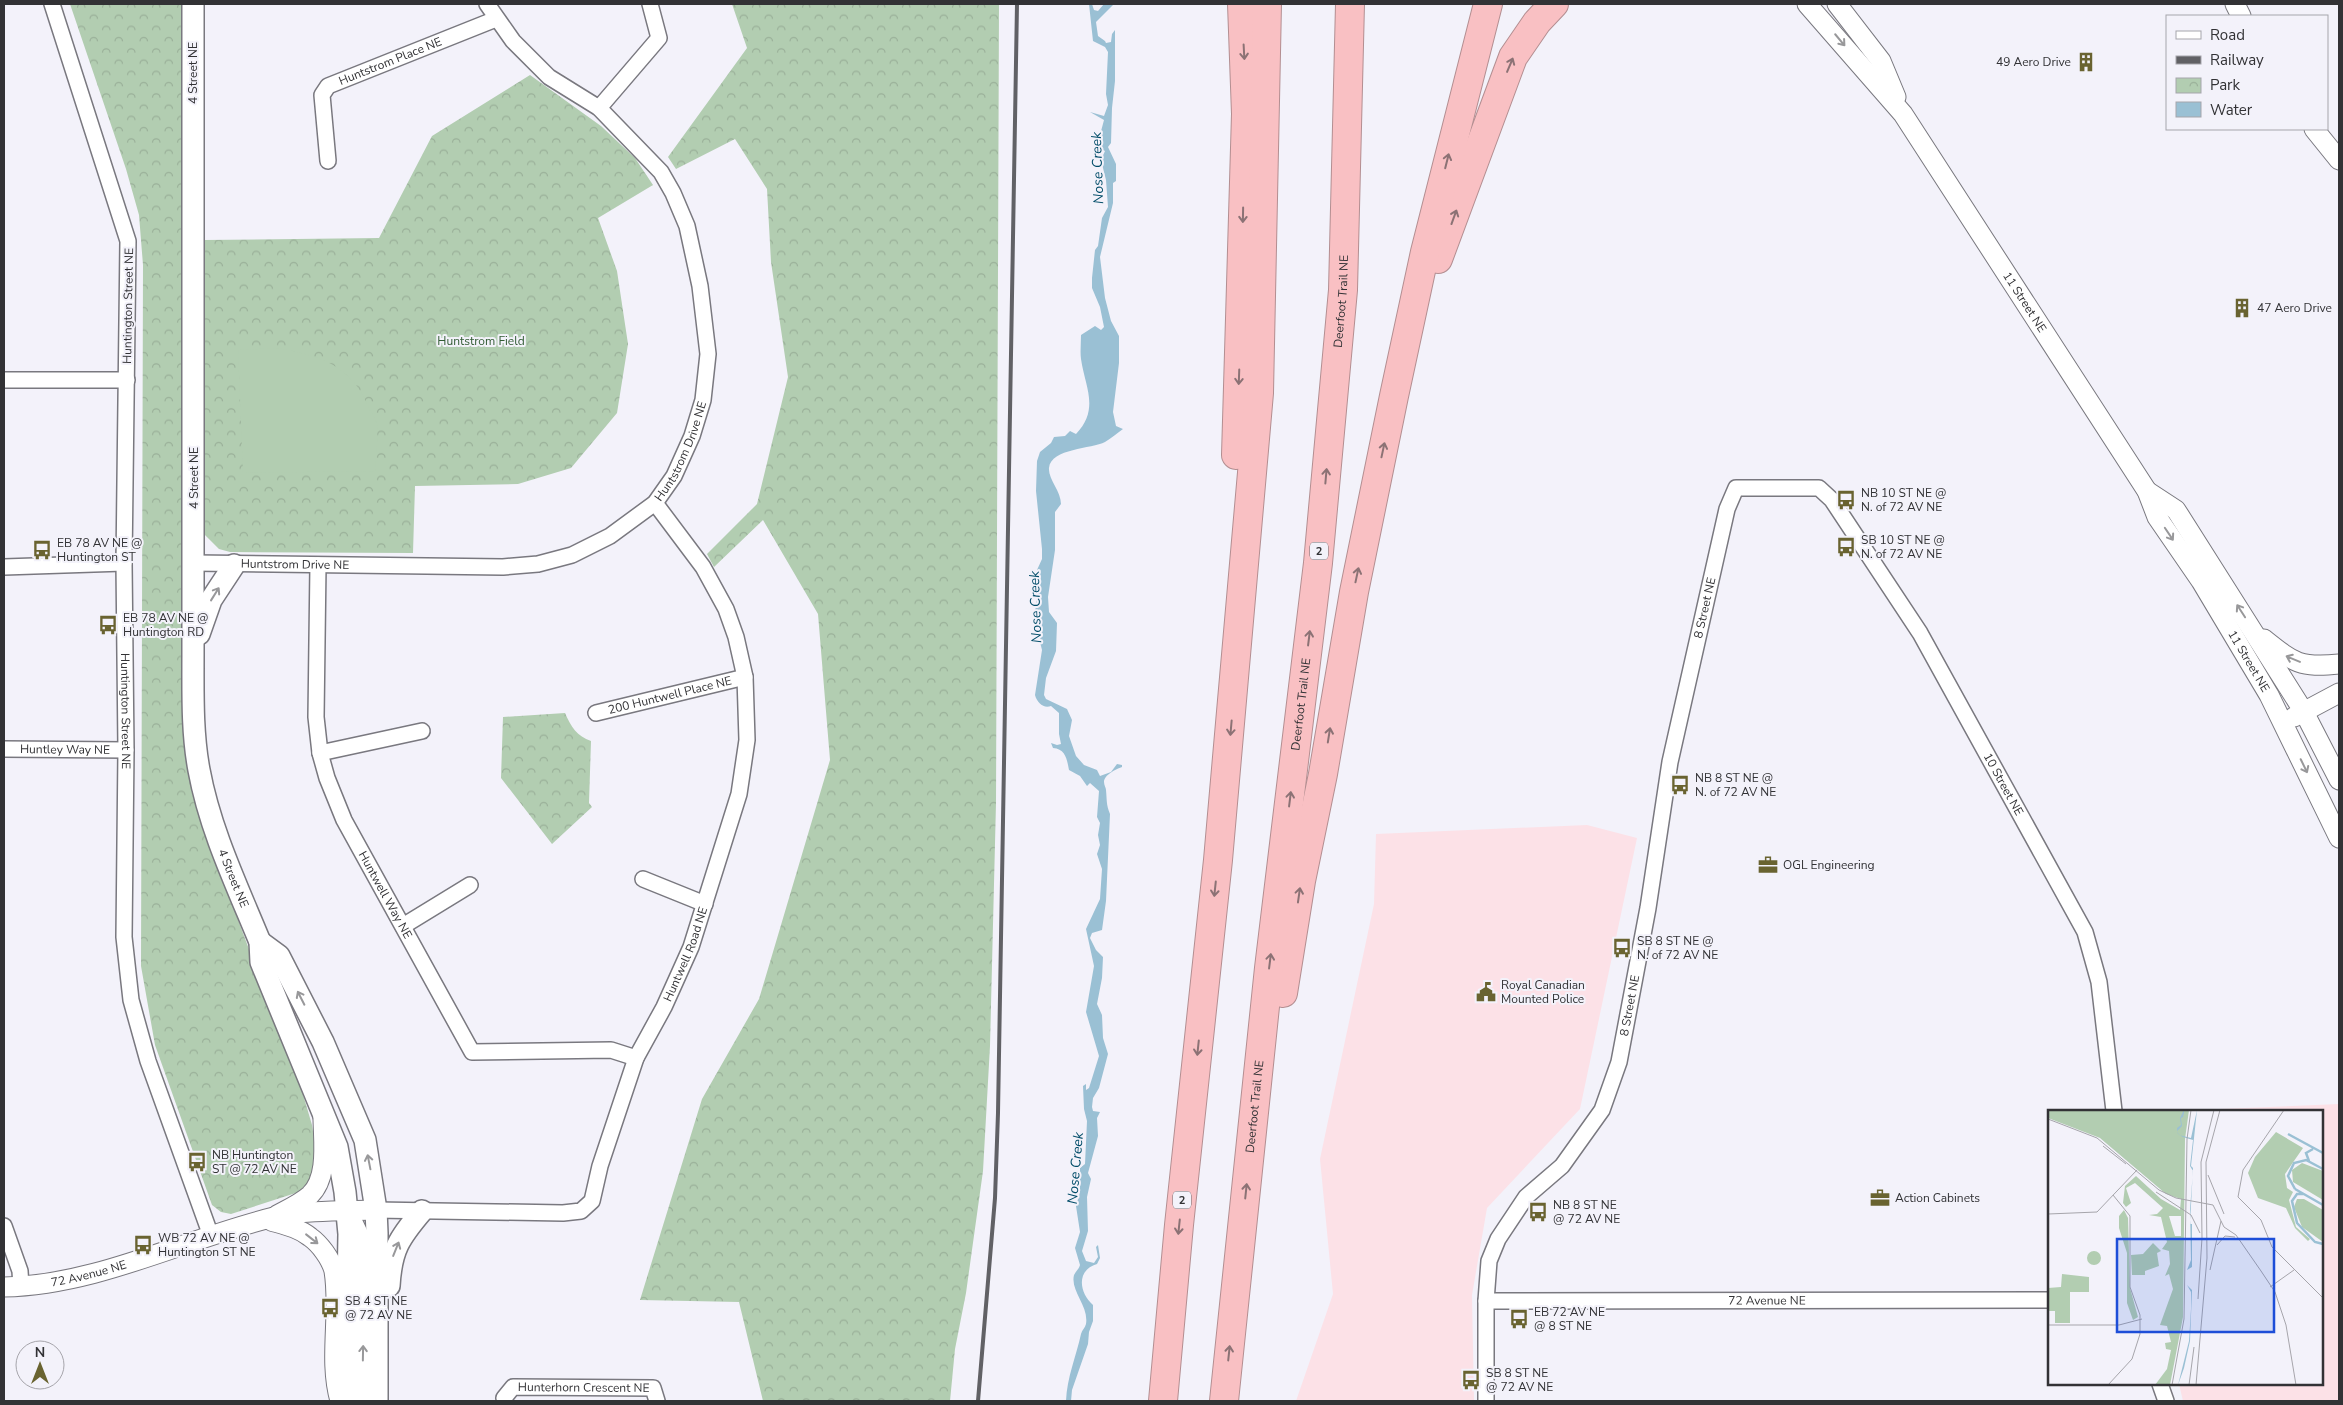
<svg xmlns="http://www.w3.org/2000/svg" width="2343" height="1405" font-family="'Nunito Sans',sans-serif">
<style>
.commercial{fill:#fce1e7}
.park{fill:url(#park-crowns)}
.pitch{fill:#b2cdb1}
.water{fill:#9ac0d4}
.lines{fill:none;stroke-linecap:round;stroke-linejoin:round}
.minor-casing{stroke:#79787f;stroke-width:18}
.tertiary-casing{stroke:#79787f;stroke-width:21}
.secondary-casing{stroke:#79787f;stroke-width:24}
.motorway-casing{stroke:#b38e91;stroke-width:30}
.minor{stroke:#fff;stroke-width:15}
.tertiary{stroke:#fff;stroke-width:19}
.secondary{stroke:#fff;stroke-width:21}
.motorway{stroke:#f9c0c3;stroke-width:28}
.rail{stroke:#616165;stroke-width:4}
.oneway{stroke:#98989a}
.oneway2{stroke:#8c7275}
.labels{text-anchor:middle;stroke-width:4;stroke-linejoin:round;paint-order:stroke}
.shield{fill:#f3f2fa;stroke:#6c6c70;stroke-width:1}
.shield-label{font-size:11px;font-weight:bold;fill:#323235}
.street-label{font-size:12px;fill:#323235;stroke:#f3f2fa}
.poi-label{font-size:12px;fill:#323235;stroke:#f3f2fa;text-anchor:start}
.park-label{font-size:12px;fill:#315b33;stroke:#f3f2fa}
.water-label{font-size:14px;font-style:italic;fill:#004c68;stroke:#f3f2fa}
.inset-river{fill:none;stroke:#9ac0d4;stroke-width:2.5}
.inset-road{fill:none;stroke:#a6a5ab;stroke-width:1}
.view{fill:#1d4ed8;fill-opacity:0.15;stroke:#1d4ed8;stroke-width:2.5}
.inset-edge{fill:none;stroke:#323235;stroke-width:2.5}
</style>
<defs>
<pattern id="park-crowns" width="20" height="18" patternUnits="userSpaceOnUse" patternTransform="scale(1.25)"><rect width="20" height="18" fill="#b2cdb1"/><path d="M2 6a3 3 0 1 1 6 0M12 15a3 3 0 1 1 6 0" fill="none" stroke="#9ab099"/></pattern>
</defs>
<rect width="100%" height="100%" fill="#f3f2fa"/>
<path class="commercial" d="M1587 825 1637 838 1580 1109 1487 1208 1472 1295 1474 1401H1296L1333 1294 1320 1159 1374 904 1376 834Z
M2339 1104V1401H2183L2179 1384H2322V1111H2171Z"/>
<path class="park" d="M70 4H184V738L192 793 200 818 302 1091 312 1125 316 1150 314 1174 302 1191 231 1214 221 1212 212 1205 155 1045 141 966 143 265 139 215 126 169Z
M732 4H999L996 803 990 1046 983 1171 966 1293 955 1349 950 1401H763L739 1302 640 1300 702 1099 759 999 830 760 818 614 763 520 714 567 707 554 757 504 788 377 771 262 767 189 735 139 676 169 668 157 747 48Z
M530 75 601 126 635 158 653 185 598 218 617 271 628 344 617 413 571 468 518 484 415 486 413 553 230 552 219 549 204 534V240L379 238 432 136Z
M565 713C571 727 577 736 591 741L589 803 592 807 552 844 501 778 503 717Z"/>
<path class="pitch" d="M278 348C319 356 351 364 369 408 371 413 376 419 377 425 378 440 376 456 375 471L243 473 238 350Z"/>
<path class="water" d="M1089 4H1092L1094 10 1098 11 1104 4H1114L1096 22 1098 36 1105 41 1106 43 1111 42 1112 34 1115 30V81L1112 108 1111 143 1108 147 1116 164V181L1113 183V203L1100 257 1105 298 1111 321 1119 336V363L1113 412 1116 426 1123 429C1117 433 1112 438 1105 442 1092 449 1051 448 1049 468 1048 479 1061 491 1061 504L1055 512V550L1048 597 1049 612 1057 623 1056 651 1046 678 1044 695 1046 699 1067 709 1072 720 1069 736 1076 756 1084 765 1097 770 1100 776 1111 772 1117 764 1122 765V767C1116 769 1104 775 1104 782 1104 785 1106 788 1106 790 1107 800 1106 804 1110 814L1106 901 1102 930 1092 933 1090 938 1096 950 1103 957 1102 978 1097 1004 1102 1015 1103 1038 1108 1054 1099 1088 1093 1098 1092 1107 1093 1111 1100 1112 1097 1118 1098 1136 1088 1173 1091 1179 1087 1197 1088 1231 1082 1251 1086 1261 1094 1263 1098 1257 1096 1247 1098 1245 1100 1258 1097 1264C1076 1270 1079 1293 1093 1305V1321L1089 1332 1088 1344 1072 1390 1071 1401H1066C1067 1377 1076 1357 1081 1334 1082 1330 1085 1328 1086 1324 1089 1306 1070 1291 1074 1275 1076 1271 1079 1269 1080 1265L1075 1248 1080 1232 1076 1206 1080 1192V1168L1085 1164 1087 1121 1084 1109 1083 1086 1086 1084V1090L1089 1088 1099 1056 1086 1012 1094 966 1086 929 1100 899 1102 869 1097 854 1100 845 1098 835 1100 823 1097 817 1099 791 1090 783 1087 786 1080 776 1069 770C1067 760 1066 749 1053 748L1051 743 1057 745 1061 744 1059 734V713L1051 706C1044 709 1037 703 1035 695L1042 650 1040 642 1041 630 1035 612 1038 592 1037 570 1042 559V549L1036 491 1037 461 1040 452 1051 443 1054 437 1065 436 1070 431 1076 434C1100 409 1085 387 1081 359 1080 352 1081 343 1081 335L1095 326 1101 330 1104 327 1100 307 1092 288V278L1095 250 1098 246 1102 218 1108 207 1106 180 1101 160 1105 151 1101 149 1100 135 1104 120 1090 112 1104 116 1108 105 1106 94 1108 52 1105 47 1093 41Z"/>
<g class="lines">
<defs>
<g id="minor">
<path id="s1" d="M52 4 128 241 124 563 126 750 124 937 131 1000 148 1061 211 1236"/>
<path d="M599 108 659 38 650 4"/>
<path id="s2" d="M328 161 322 95 328 86 496 19"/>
<path d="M4 380H127"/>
<path id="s3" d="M194 563 503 567 538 564 572 555 610 536 655 503 674 476 692 436 703 400 708 354 700 286 687 226 673 193 661 172 599 108 549 77 513 41 487 4"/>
<path id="s4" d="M318 565 316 717 320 753 327 778 344 820 472 1052 611 1050 636 1058"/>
<path d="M4 567 124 563"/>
<path id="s5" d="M596 713 745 677"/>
<path id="s6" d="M4 749 126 750"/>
<path d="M320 753 422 731"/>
<path d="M643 879 705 904"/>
<path d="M403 926 470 885"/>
<path id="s7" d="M376 1210 563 1213 581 1211 592 1201 600 1166 636 1058 664 1007 691 947 739 794 747 740 745 677 736 637 726 609 703 567 655 503"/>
<path d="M4 1226 20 1271 21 1287"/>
<path id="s8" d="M1486 1301 2049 1300"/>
<path d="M2160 1384 2166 1401"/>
<path id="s9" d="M505 1401 504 1398 513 1387 653 1388 657 1401"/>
<path id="s10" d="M1486 1401V1301L1489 1261 1498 1239 1526 1197 1562 1166 1602 1110 1619 1062 1648 908 1670 762 1727 509 1736 488H1819L1832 500 1920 633 2085 932 2099 982 2114 1111"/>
</g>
<g id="tertiary">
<path id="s11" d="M1807 4 1903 114 2147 491 2157 517 2201 581 2269 695 2339 838"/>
<path d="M1837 4 1881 61 1896 97"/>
<path d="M2235 4 2241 16"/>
<path d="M2314 129 2339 160"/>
<path d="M2147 491 2176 510 2304 712 2339 780"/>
<path d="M2264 639C2294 663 2300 668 2339 664"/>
<path d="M2294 717 2339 693"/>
<path d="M349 1214 364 1246 363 1401"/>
<path d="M277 1215C288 1209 301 1203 310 1195 329 1177 323 1140 323 1117"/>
<path d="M271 1221C285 1225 299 1228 310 1237 320 1244 331 1259 334 1271 341 1314 328 1359 340 1401"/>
<path id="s12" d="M4 1287C98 1285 184 1239 274 1217 307 1210 343 1211 376 1210"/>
</g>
<g id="secondary">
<path id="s13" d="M193 4V656C193 694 192 733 199 770 210 830 237 886 260 942L261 962 337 1147 345 1192 349 1234 346 1401"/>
<path d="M199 634 211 600 234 565"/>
<path d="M260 942 279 956 323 1042 365 1140 376 1210 377 1233V1401"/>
<path d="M389 1286C391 1250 399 1238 422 1211"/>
</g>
<g id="motorway">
<path d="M1438 259 1513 57 1537 22 1554 4"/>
<path d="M1236 455 1246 114 1242 4"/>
<path d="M1283 993 1301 881 1323 774 1354 592 1394 396 1425 252 1488 4"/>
<path d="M1163 1401 1179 1225 1218 860 1259 393 1267 4"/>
<path id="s14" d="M1224 1401 1269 968 1318 563 1343 290 1350 4"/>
</g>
</defs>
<use href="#minor" class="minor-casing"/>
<use href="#tertiary" class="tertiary-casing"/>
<use href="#secondary" class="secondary-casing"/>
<use href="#motorway" class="motorway-casing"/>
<use href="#minor" class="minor"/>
<use href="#tertiary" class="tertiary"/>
<use href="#secondary" class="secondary"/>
<use href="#motorway" class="motorway"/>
<path class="rail" d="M978 1401 995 1198 998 1113 1017 4"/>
</g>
<defs><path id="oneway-shaft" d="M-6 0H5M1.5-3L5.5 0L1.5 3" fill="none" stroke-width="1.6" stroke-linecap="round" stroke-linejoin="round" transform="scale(1.25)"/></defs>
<g class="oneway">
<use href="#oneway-shaft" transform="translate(1840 40) rotate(50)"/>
<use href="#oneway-shaft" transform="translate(2169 534) rotate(56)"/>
<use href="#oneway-shaft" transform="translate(215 594) rotate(-58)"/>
<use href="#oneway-shaft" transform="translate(2241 611) rotate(-123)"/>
<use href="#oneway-shaft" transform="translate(2293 659) rotate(-157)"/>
<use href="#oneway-shaft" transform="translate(2304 766) rotate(64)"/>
<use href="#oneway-shaft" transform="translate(301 998) rotate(-117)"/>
<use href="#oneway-shaft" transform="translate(369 1162) rotate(-101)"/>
<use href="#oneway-shaft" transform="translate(312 1239) rotate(38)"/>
<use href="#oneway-shaft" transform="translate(396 1249) rotate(-68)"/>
<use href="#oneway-shaft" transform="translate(363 1353) rotate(-89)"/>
</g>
<g class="oneway2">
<use href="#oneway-shaft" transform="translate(1244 52) rotate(87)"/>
<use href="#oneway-shaft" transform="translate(1510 65) rotate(-67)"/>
<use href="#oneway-shaft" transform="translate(1447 161) rotate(-76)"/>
<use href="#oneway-shaft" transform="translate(1243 215) rotate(91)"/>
<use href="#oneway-shaft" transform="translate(1454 217) rotate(-70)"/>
<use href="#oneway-shaft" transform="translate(1239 377) rotate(92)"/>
<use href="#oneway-shaft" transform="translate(1383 450) rotate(-78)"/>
<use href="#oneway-shaft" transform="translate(1326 476) rotate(-85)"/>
<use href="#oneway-shaft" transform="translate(1357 575) rotate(-78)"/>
<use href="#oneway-shaft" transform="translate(1309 638) rotate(-83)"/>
<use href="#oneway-shaft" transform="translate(1231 728) rotate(95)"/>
<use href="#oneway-shaft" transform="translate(1329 735) rotate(-81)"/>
<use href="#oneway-shaft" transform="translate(1290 799) rotate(-83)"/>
<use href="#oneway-shaft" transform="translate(1215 889) rotate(96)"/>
<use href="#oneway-shaft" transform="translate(1299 895) rotate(-82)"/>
<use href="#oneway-shaft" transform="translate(1270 961) rotate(-83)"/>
<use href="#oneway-shaft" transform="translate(1198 1048) rotate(96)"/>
<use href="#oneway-shaft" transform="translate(1246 1191) rotate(-84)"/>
<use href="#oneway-shaft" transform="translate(1179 1227) rotate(96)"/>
<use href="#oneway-shaft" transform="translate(1229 1353) rotate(-84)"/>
</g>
<defs>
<symbol id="building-bare" viewBox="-9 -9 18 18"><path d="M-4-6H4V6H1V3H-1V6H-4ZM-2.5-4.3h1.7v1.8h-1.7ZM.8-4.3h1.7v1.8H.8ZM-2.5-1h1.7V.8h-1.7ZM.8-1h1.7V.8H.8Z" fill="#696330" stroke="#f3f2fa" stroke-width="2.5" paint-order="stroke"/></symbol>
<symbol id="bus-bare" viewBox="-9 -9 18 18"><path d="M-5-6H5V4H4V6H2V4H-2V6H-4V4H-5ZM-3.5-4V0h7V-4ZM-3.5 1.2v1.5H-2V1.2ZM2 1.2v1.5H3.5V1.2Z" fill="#696330" stroke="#f3f2fa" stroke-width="2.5" paint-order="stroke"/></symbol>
<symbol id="office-bare" viewBox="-9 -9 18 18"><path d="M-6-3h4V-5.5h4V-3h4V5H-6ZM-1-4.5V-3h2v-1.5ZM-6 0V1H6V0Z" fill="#696330" stroke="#f3f2fa" stroke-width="2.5" paint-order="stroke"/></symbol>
<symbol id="civic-bare" viewBox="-9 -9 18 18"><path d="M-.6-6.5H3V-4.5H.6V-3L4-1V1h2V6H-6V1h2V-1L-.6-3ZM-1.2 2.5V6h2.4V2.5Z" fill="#696330" stroke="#f3f2fa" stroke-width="2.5" paint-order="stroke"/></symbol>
</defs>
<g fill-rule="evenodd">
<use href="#building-bare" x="2072" y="48" width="28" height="28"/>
<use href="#building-bare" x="2228" y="294" width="28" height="28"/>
<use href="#bus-bare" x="1832" y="486" width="28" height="28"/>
<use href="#bus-bare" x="1832" y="533" width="28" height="28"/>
<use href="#bus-bare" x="28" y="536" width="28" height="28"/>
<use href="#bus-bare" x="94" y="611" width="28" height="28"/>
<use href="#bus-bare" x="1666" y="771" width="28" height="28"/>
<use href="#office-bare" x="1754" y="851" width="28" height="28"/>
<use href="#bus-bare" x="1608" y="934" width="28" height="28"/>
<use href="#civic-bare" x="1472" y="978" width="28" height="28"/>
<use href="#bus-bare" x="183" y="1148" width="28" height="28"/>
<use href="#office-bare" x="1866" y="1184" width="28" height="28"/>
<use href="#bus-bare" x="1524" y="1198" width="28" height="28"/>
<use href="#bus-bare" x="129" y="1231" width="28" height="28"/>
<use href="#bus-bare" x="316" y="1294" width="28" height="28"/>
<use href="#bus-bare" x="1505" y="1305" width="28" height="28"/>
<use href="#bus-bare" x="1457" y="1366" width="28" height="28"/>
</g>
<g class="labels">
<g class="shield">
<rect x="1310" y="542.5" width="18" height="17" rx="4"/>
<rect x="1173" y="1191.5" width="18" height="17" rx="4"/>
</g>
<g class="shield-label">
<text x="1319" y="555">2</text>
<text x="1182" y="1204">2</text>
</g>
<g class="street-label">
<text dy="4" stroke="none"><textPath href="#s2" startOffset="144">Huntstrom Place NE</textPath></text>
<text transform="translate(193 73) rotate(-90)" y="4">4 Street NE</text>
<text dy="4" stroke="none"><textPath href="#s14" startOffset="1106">Deerfoot Trail NE</textPath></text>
<text dy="4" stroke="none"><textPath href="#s11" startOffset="370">11 Street NE</textPath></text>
<text transform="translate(128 306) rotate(-89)" y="4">Huntington Street NE</text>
<text dy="4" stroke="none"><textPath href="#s3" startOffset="536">Huntstrom Drive NE</textPath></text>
<text transform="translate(194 478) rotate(-90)" y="4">4 Street NE</text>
<text dy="4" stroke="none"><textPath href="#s3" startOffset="101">Huntstrom Drive NE</textPath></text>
<text dy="4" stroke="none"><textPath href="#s10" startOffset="844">8 Street NE</textPath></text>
<text dy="4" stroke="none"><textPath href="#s11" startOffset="794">11 Street NE</textPath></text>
<text dy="4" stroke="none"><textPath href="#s5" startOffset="76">200 Huntwell Place NE</textPath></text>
<text dy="4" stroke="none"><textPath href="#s14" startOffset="701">Deerfoot Trail NE</textPath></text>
<text dy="4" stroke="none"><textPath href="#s1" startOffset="719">Huntington Street NE</textPath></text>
<text dy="4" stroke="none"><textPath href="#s6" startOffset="61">Huntley Way NE</textPath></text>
<text dy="4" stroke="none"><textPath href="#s10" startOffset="1401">10 Street NE</textPath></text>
<text dy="4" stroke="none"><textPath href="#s13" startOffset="880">4 Street NE</textPath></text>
<text dy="4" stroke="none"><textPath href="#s4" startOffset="345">Huntwell Way NE</textPath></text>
<text dy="4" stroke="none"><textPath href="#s7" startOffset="485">Huntwell Road NE</textPath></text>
<text dy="4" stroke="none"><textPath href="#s10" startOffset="439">8 Street NE</textPath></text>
<text dy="4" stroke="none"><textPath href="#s14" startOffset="296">Deerfoot Trail NE</textPath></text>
<text dy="4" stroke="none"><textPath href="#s12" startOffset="86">72 Avenue NE</textPath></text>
<text dy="4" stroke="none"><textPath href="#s8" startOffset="281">72 Avenue NE</textPath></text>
<text dy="4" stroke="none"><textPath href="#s9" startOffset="88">Hunterhorn Crescent NE</textPath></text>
</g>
<g class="poi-label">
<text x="2071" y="66" text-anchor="end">49 Aero Drive</text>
<text x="2257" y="312">47 Aero Drive</text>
<text x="1861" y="497">NB 10 ST NE @<tspan x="1861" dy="14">N. of 72 AV NE</tspan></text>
<text x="1861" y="544">SB 10 ST NE @<tspan x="1861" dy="14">N. of 72 AV NE</tspan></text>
<text x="57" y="547">EB 78 AV NE @<tspan x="57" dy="14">Huntington ST</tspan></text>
<text x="123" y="622">EB 78 AV NE @<tspan x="123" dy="14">Huntington RD</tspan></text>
<text x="1695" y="782">NB 8 ST NE @<tspan x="1695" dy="14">N. of 72 AV NE</tspan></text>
<text x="1783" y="869">OGL Engineering</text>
<text x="1637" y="945">SB 8 ST NE @<tspan x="1637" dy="14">N. of 72 AV NE</tspan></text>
<text x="1501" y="989">Royal Canadian<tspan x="1501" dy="14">Mounted Police</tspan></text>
<text x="212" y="1159">NB Huntington<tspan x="212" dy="14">ST @ 72 AV NE</tspan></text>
<text x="1895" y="1202">Action Cabinets</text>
<text x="1553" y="1209">NB 8 ST NE<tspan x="1553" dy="14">@ 72 AV NE</tspan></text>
<text x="158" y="1242">WB 72 AV NE @<tspan x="158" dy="14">Huntington ST NE</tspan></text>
<text x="345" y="1305">SB 4 ST NE<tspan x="345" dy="14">@ 72 AV NE</tspan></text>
<text x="1534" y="1316">EB 72 AV NE<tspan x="1534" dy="14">@ 8 ST NE</tspan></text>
<text x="1486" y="1377">SB 8 ST NE<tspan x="1486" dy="14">@ 72 AV NE</tspan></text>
</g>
<g class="park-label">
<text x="481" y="345">Huntstrom Field</text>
</g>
<g class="water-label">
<text transform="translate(1097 168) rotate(-92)" y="5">Nose Creek</text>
<text transform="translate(1035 607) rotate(-92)" y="5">Nose Creek</text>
<text transform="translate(1075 1168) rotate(-85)" y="5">Nose Creek</text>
</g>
</g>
<g transform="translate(2048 1110)">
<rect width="275" height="275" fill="#f3f2fa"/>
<path d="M228 22 255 38 237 64 239 78 245 82 241 90 248 117 262 129 260 131 247 118 238 98 210 88 200 63 207 47ZM254 53 275 61V90L245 72 244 60ZM249 89H256L275 100V132L254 117 246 97Z" fill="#b2cdb1"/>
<path d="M0 0H141L137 29 135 207 122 275H107L119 259 123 240 118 239 117 233 123 232 119 216 112 215 125 179 121 164 117 166 122 154 121 141 114 139 119 132 113 107 101 105 109 104 115 98 87 73 78 78 83 93 78 97 75 93 77 76 88 66 113 89 132 100 133 89 118 84 52 28 0 8ZM121 106H133V126H127ZM76 100 80 108 82 178 90 207 85 210 79 193V143L71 118V106ZM105 133 113 141 109 143 111 156 97 161V165H84L83 145 95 144ZM39 148a7 7 0 1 1 14 0a7 7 0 1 1-14 0ZM14 164 41 167V182H22V213H7V201H0V178L13 177Z" fill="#b2cdb1" fill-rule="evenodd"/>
<path d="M136 0V3L135 7 133 8V9L134 16 129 21 131 25 143 28 149 0 143 56 145 58 142 114H144V157L139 160V175L144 180 142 231 136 258 130 275 141 231 143 199V182L139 175V160L143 150 142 99 145 61 142 56 145 30 135 27 130 24 129 21V18L133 15 132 8Z" fill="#9ac0d4"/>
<path class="inset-river" d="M240 24 275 43M261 51 258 43 265 39M247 79 240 66 246 53 258 50 275 59M247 79 275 95M256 84H249L244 91 249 113 267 132 275 134"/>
<path class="inset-road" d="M236 0 195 60 190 87 213 110 224 137 275 188M0 9 49 28 111 80M55 36 78 54M160 65 176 104M111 80 128 88 165 95 176 117 188 125M108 82 143 105 152 123M0 104 49 102 89 60M188 125 213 161M169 135 177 126 187 127M162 160 173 111M213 161 227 182 238 215 248 275M222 177 246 160M150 189 154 128 153 52 166 0M0 215H71L94 209M60 275 84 249 92 224V205L82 177V106L65 85M124 275 136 209 139 29 143 0M141 275 146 237M148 275 159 148 158 52 172 0"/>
<path class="view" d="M69 129H226V222H69Z"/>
<rect width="275" height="275" class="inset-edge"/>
</g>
<rect width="2343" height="1405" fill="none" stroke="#323235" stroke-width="10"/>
<rect x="2166" y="15" width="162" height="115" fill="#f3f2fa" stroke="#a6a5ab"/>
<rect x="2176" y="31" width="25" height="8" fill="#ffffff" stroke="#a6a5ab"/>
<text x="2210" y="40" font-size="15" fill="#323235">Road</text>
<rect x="2176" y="56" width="25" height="8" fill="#616165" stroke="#a6a5ab"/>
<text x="2210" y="65" font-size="15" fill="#323235">Railway</text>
<rect x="2176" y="78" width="25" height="15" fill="url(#park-crowns)" stroke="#a6a5ab"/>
<text x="2210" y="90" font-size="15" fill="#323235">Park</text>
<rect x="2176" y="102" width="25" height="15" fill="#9ac0d4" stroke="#a6a5ab"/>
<text x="2210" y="115" font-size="15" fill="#323235">Water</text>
<g transform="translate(40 1365)"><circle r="24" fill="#f3f2fa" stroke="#a6a5ab"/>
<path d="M0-4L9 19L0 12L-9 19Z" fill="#696330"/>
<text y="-8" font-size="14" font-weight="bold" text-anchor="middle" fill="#323235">N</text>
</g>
</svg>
